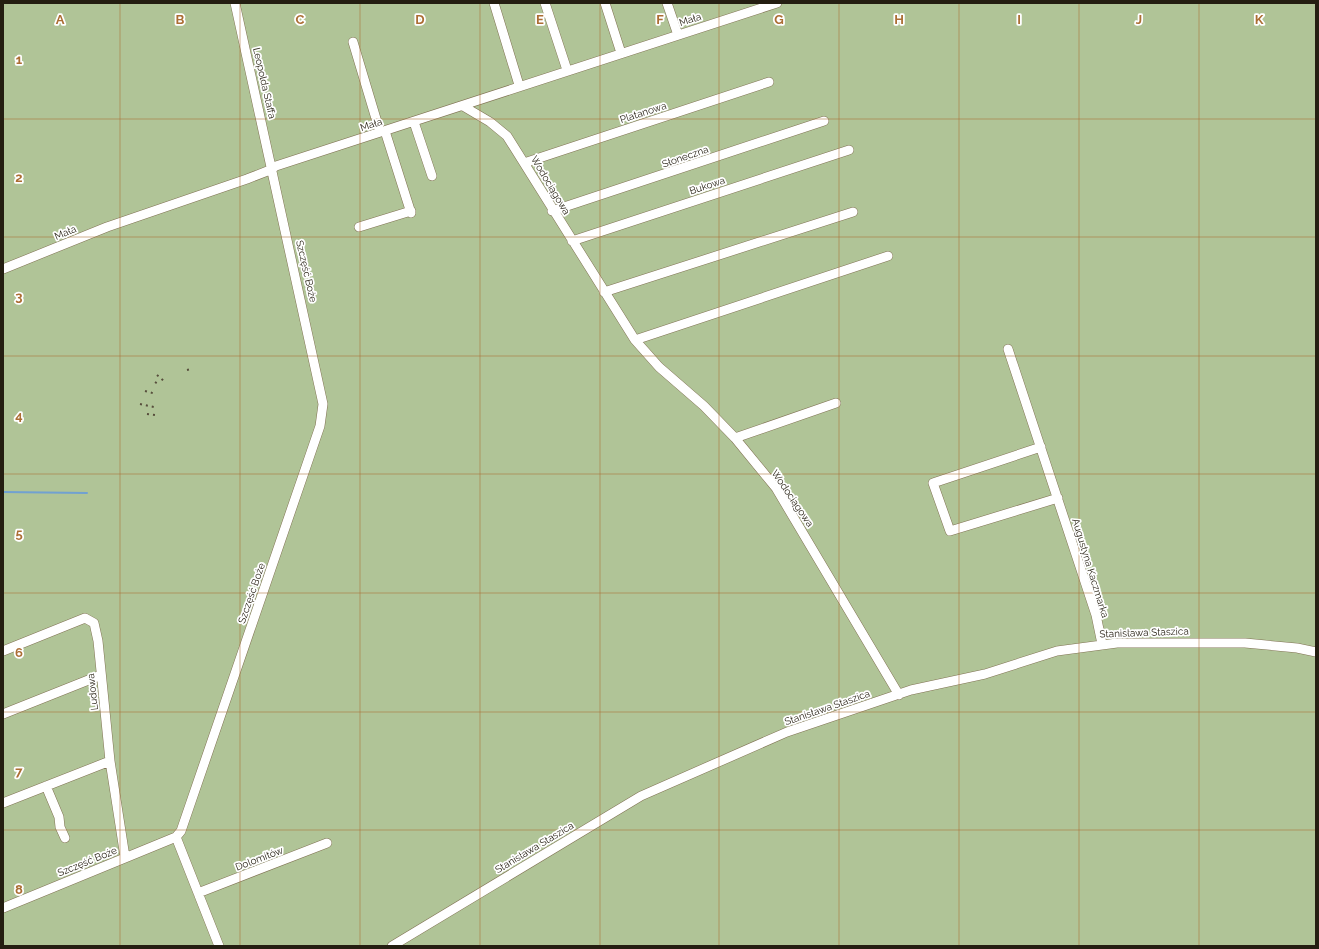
<svg xmlns="http://www.w3.org/2000/svg" width="1319" height="949" font-family="Raleway,sans-serif">
<style>
.green{fill:#b0c497}
.lines{fill:none;stroke-linecap:round;stroke-linejoin:round}
.stream{stroke:#71a1d1;stroke-width:2}
.minor-casing{stroke:#817354;stroke-width:10}
.minor{stroke:#fff;stroke-width:9}
.rail{stroke:#574e3c;stroke-width:2;stroke-dasharray:2 4;stroke-linecap:butt}
.grid{fill:none;stroke:#ac6d34;stroke-width:1;stroke-opacity:0.55}
.labels{text-anchor:middle;stroke-width:3.5;stroke-linejoin:round;paint-order:stroke}
.street-label{font-size:10px;fill:#241e11;stroke:#fff}
.grid-label{font-size:13px;text-anchor:middle;font-weight:bold;fill:#ac6d34;stroke:#fff;stroke-width:3.5;stroke-linejoin:round;paint-order:stroke}
</style>
<rect width="100%" height="100%" fill="#f4e3c1"/>
<path class="green" d="M3 3H1316V946H3Z"/>
<g class="lines">
<path class="stream" d="M3 492 87 493"/>
<defs>
<path id="minor" d="M494 3 519 85
M545 3 567 70
M605 3 621 53
M667 3 678 35
M353 42 380 132
M463 106 490 122 507 136 635 340 659 367 704 406 735 438 776 488 899 695
M414 122 432 176
M385 131 411 213
M524 163 769 82
M552 211 824 121
M359 227 411 211
M572 241 849 150
M3 269 107 227 247 179 270 170 276 166 777 3
M604 292 853 212
M635 340 888 256
M1008 349 1096 615 1102 644
M735 438 836 403
M1041 447 933 483 950 531 1058 498
M3 651 85 618 94 623 98 641 110 761 125 857
M3 714 101 675
M46 786 59 817 60 827 65 838
M3 803 110 761
M176 837 219 946
M198 893 327 843
M3 908 176 837 181 831 320 426 323 404 235 3
M392 946 641 796 787 732 911 690 985 674 1057 651 1117 643H1245L1297 648 1316 652"/>
</defs>
<use href="#minor" class="minor-casing"/>
<use href="#minor" class="minor"/>
<path class="rail" d="M187 370 191 369
M157 375 164 381
M155 382 160 385
M145 391 156 394
M140 404 154 407
M147 414 155 415"/>
</g>
<path class="grid" d="M120 3V946M240 3V946M360 3V946M480 3V946M600 3V946M719 3V946M839 3V946M959 3V946M1079 3V946M1199 3V946M3 119H1316M3 237H1316M3 356H1316M3 474H1316M3 593H1316M3 712H1316M3 830H1316"/>
<g class="labels">
<g class="street-label">
<text transform="translate(690 19) rotate(-18)" y="4">Mała</text>
<text transform="translate(265 83) rotate(77)" y="4">Leopolda Staffa</text>
<text transform="translate(643 112) rotate(-18)" y="4">Platanowa</text>
<text transform="translate(371 124) rotate(-18)" y="4">Mała</text>
<text transform="translate(685 156) rotate(-19)" y="4">Słoneczna</text>
<text transform="translate(551 185) rotate(59)" y="4">Wodociągowa</text>
<text transform="translate(707 185) rotate(-18)" y="4">Bukowa</text>
<text transform="translate(65 232) rotate(-23)" y="4">Mała</text>
<text transform="translate(307 271) rotate(77)" y="4">Szczęść Boże</text>
<text transform="translate(793 498) rotate(56)" y="4">Wodociągowa</text>
<text transform="translate(1091 568) rotate(73)" y="4">Augustyna Kaczmarka</text>
<text transform="translate(251 593) rotate(-71)" y="4">Szczęść Boże</text>
<text transform="translate(1144 632) rotate(-2)" y="4">Stanisława Staszica</text>
<text transform="translate(92 692) rotate(-96)" y="4">Ludowa</text>
<text transform="translate(827 707) rotate(-19)" y="4">Stanisława Staszica</text>
<text transform="translate(534 847) rotate(-31)" y="4">Stanisława Staszica</text>
<text transform="translate(259 858) rotate(-21)" y="4">Dolomitów</text>
<text transform="translate(87 861) rotate(-22)" y="4">Szczęść Boże</text>
</g>
</g>
<g class="grid-label">
<text x="60" y="24">A</text>
<text x="180" y="24">B</text>
<text x="300" y="24">C</text>
<text x="420" y="24">D</text>
<text x="540" y="24">E</text>
<text x="660" y="24">F</text>
<text x="779" y="24">G</text>
<text x="899" y="24">H</text>
<text x="1019" y="24">I</text>
<text x="1139" y="24">J</text>
<text x="1259" y="24">K</text>
<text x="19" y="64">1</text>
<text x="19" y="182">2</text>
<text x="19" y="301">3</text>
<text x="19" y="420">4</text>
<text x="19" y="538">5</text>
<text x="19" y="657">6</text>
<text x="19" y="776">7</text>
<text x="19" y="894">8</text>
</g>
<rect width="1319" height="949" fill="none" stroke="#241e11" stroke-width="8"/>
</svg>
